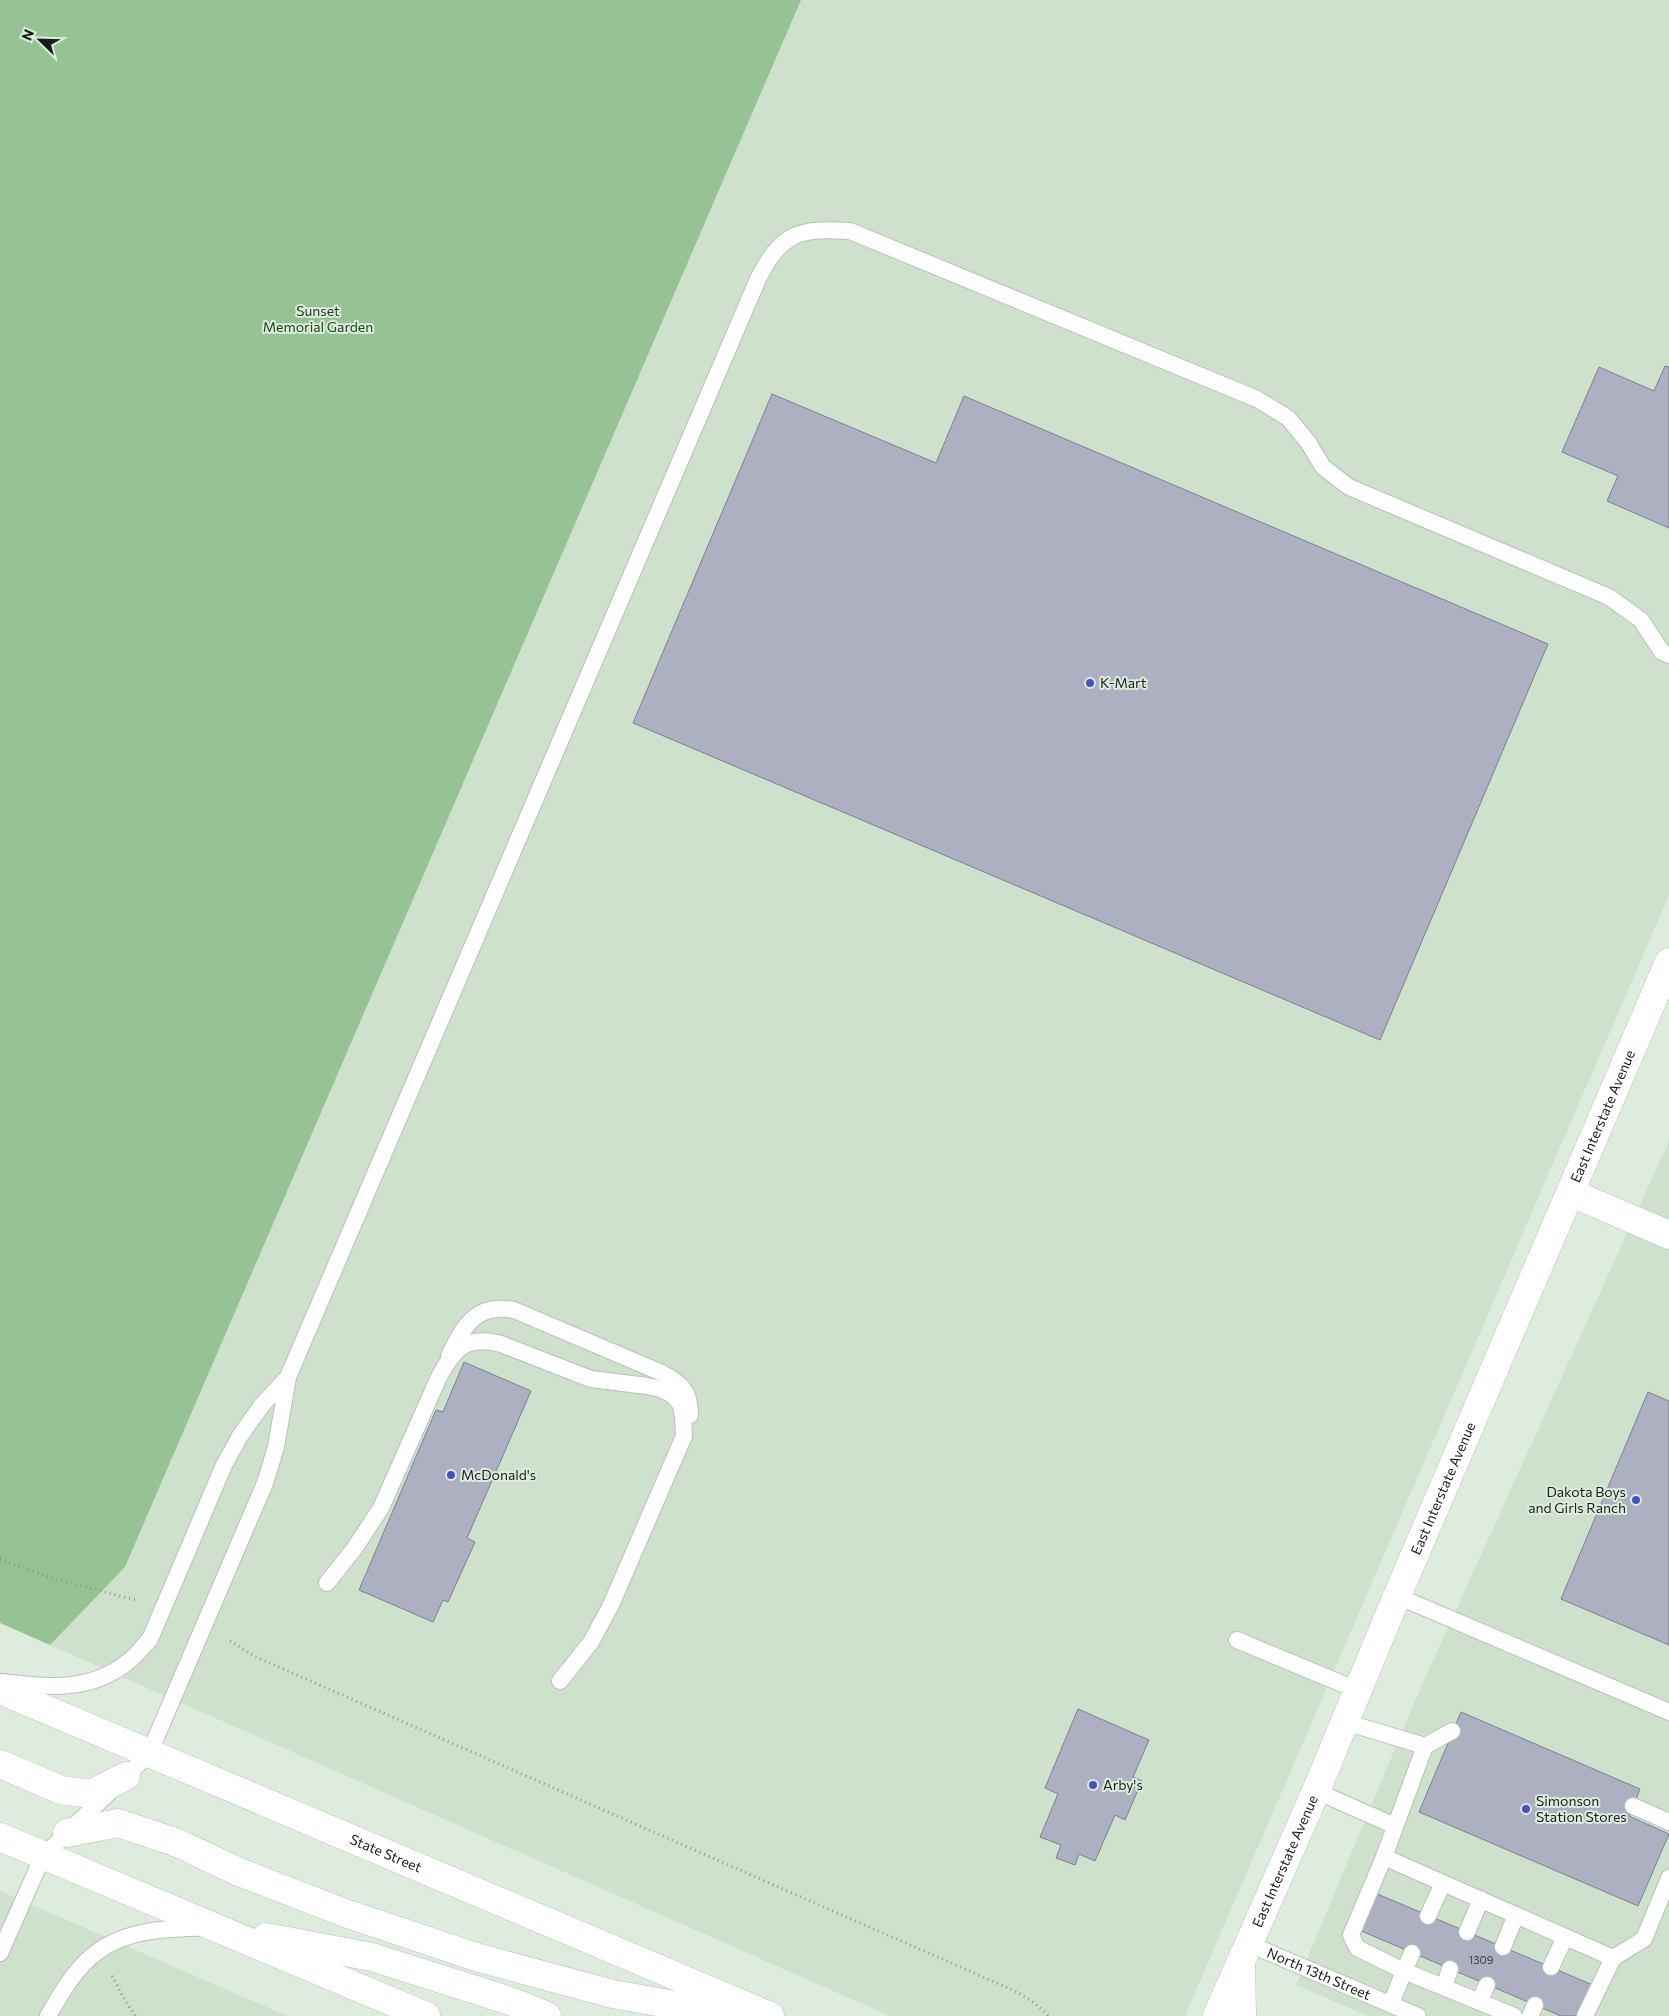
<svg xmlns="http://www.w3.org/2000/svg" width="1669" height="2016" font-family="Commissioner,sans-serif">
<style>
.built{fill:#cee1cc}
.green{fill:#95c393}
.building{fill:#acb0c1;stroke:#7c8091}
.lines{fill:none;stroke-linecap:round;stroke-linejoin:round}
.lane-casing{stroke:#b6c3b5;stroke-width:18}
.street-casing{stroke:#b6c3b5;stroke-width:29}
.secondary-casing{stroke:#b6c3b5;stroke-width:29}
.highway-casing{stroke:#b6c3b5;stroke-width:29}
.path{stroke:#8d988d;stroke-width:3;stroke-dasharray:1 4;stroke-linecap:butt}
.lane{stroke:#fff;stroke-width:16}
.street{stroke:#fff;stroke-width:28}
.secondary{stroke:#fff;stroke-width:28}
.highway{stroke:#fff;stroke-width:28}
.poi-dot{fill:#4751c6;stroke:#deecdd;stroke-width:2}
.labels{text-anchor:middle;stroke-width:4;stroke-linejoin:round;paint-order:stroke}
.number-label{font-size:11px;fill:#3d4242}
.park-label{font-size:14px;fill:#164516;stroke:#deecdd}
.poi-label{font-size:14px;fill:#181d18;stroke:#deecdd;text-anchor:start}
.street-label{font-size:14px;fill:#181d18;stroke:#deecdd}
</style>
<rect width="100%" height="100%" fill="#deecdd"/>
<path class="built" d="M801 0H1669V895L1185 2016H890L50 1645 125 1567Z
M1669 1141V2016H1368L1296 1985 1418 1694Z
M0 1891 287 2016H0Z"/>
<path class="green" d="M0 0H801L125 1567 50 1645 0 1623Z"/>
<path class="building" d="M1665 366 1669 367V528L1607 501 1618 476 1562 452 1599 367 1654 391Z
M772 394 936 463 964 396 1548 644 1380 1040 633 723Z
M464 1362 531 1391 467 1538 475 1542 448 1602 443 1600 433 1622 359 1590 436 1410 443 1412Z
M1648 1392 1669 1401V1645L1561 1599Z
M1078 1709 1149 1740 1133 1777 1142 1781 1125 1820 1115 1815 1095 1861 1079 1854 1075 1865 1056 1858 1061 1845 1040 1837 1058 1794 1045 1788Z
M1461 1712 1640 1789 1629 1816 1669 1834 1638 1906 1419 1812Z
M1375 1893 1593 1985 1580 2016H1561L1359 1930Z"/>
<g class="lines">
<defs>
<g id="lane">
<path d="M449 1356C464 1325 476 1303 514 1310L662 1373C682 1384 690 1391 690 1415"/>
<path d="M327 1583 354 1549 381 1508 438 1379C454 1348 466 1335 501 1344L591 1379 647 1386 661 1389 673 1395 681 1405 683 1417 684 1436 611 1605 591 1642 560 1681"/>
<path d="M1397 1596 1669 1712"/>
<path d="M1237 1640 1357 1690"/>
<path d="M1 1682C47 1687 90 1693 129 1661 137 1655 143 1646 150 1639L224 1465 240 1436 262 1405 288 1377"/>
<path d="M1345 1722 1425 1746"/>
<path d="M1316 1791 1395 1826"/>
<path d="M1633 1806 1669 1822"/>
<path d="M1384 1857 1613 1958"/>
<path d="M1428 1916 1443 1883"/>
<path d="M1467 1932 1481 1899"/>
<path id="s1" d="M1249 1944 1418 2016"/>
<path d="M1503 1947 1516 1915"/>
<path d="M0 1953 43 1856 149 1754 265 1483 276 1447 288 1377 758 279C782 232 799 228 850 231L1257 399 1288 418 1308 442 1323 467 1349 487 1609 597 1641 620 1662 652 1669 655"/>
<path d="M1412 1953 1404 1971 1357 1948 1351 1935 1384 1857 1425 1746 1452 1731"/>
<path d="M1551 1967 1565 1937"/>
<path d="M1444 1987 1450 1969"/>
<path d="M1479 2002 1487 1985"/>
<path d="M1391 2004 1404 1971 1514 2016"/>
<path d="M48 2016C74 1971 92 1942 146 1932 164 1928 185 1929 203 1927"/>
<path d="M1530 2016 1535 2005"/>
<path d="M1585 2016 1613 1958 1644 1939 1669 1878"/>
</g>
<path id="street" d="M1571 1193 1669 1235"/>
<g id="secondary">
<path id="s2" d="M1217 2016 1316 1791 1397 1596 1669 962"/>
</g>
<g id="highway">
<path id="s3" d="M0 1690 770 2016"/>
<path d="M0 1764 61 1790 91 1794 126 1776"/>
<path d="M67 1833 118 1823 175 1842 239 1872 345 1913 476 1957 613 1994 736 2016"/>
<path d="M0 1837 426 2016"/>
<path d="M266 1937 372 1957 513 2002 547 2016"/>
<path d="M1241 1962 1242 2016"/>
</g>
</defs>
<use href="#lane" class="lane-casing"/>
<use href="#street" class="street-casing"/>
<use href="#secondary" class="secondary-casing"/>
<use href="#highway" class="highway-casing"/>
<path class="path" d="M0 1559 51 1578 136 1600
M230 1641 256 1657 1017 1992 1033 2002 1049 2016
M112 1976 126 2002 136 2016"/>
<use href="#lane" class="lane"/>
<use href="#street" class="street"/>
<use href="#secondary" class="secondary"/>
<use href="#highway" class="highway"/>
</g>
<g class="poi-dot">
<circle cx="1090" cy="683" r="5"/>
<circle cx="451" cy="1475" r="5"/>
<circle cx="1636" cy="1500" r="5"/>
<circle cx="1093" cy="1785" r="5"/>
<circle cx="1526" cy="1809" r="5"/>
</g>
<g class="labels">
<g class="number-label">
<text x="1481" y="1964">1309</text>
</g>
<g class="park-label">
<text x="318" y="316">Sunset<tspan x="318" dy="16">Memorial Garden</tspan></text>
</g>
<g class="poi-label">
<text x="1100" y="688">K-Mart</text>
<text x="461" y="1480">McDonald's</text>
<text x="1626" y="1497" text-anchor="end">Dakota Boys<tspan x="1626" dy="16">and Girls Ranch</tspan></text>
<text x="1103" y="1790">Arby's</text>
<text x="1536" y="1806">Simonson<tspan x="1536" dy="16">Station Stores</tspan></text>
</g>
<g class="street-label">
<text dy="5" stroke="none"><textPath href="#s2" startOffset="979">East Interstate Avenue</textPath></text>
<text dy="5" stroke="none"><textPath href="#s2" startOffset="574">East Interstate Avenue</textPath></text>
<text dy="5" stroke="none"><textPath href="#s3" startOffset="419">State Street</textPath></text>
<text dy="5" stroke="none"><textPath href="#s2" startOffset="169">East Interstate Avenue</textPath></text>
<text dy="5" stroke="none"><textPath href="#s1" startOffset="76">North 13th Street</textPath></text>
</g>
</g>
<g transform="translate(40 40) rotate(293)" stroke="#deecdd" stroke-width="4" paint-order="stroke">
<path d="M0-4L9 19L0 12L-9 19Z" fill="#181d18"/>
<text y="-8" font-size="14" font-weight="bold" text-anchor="middle" fill="#181d18">N</text>
</g>
</svg>
